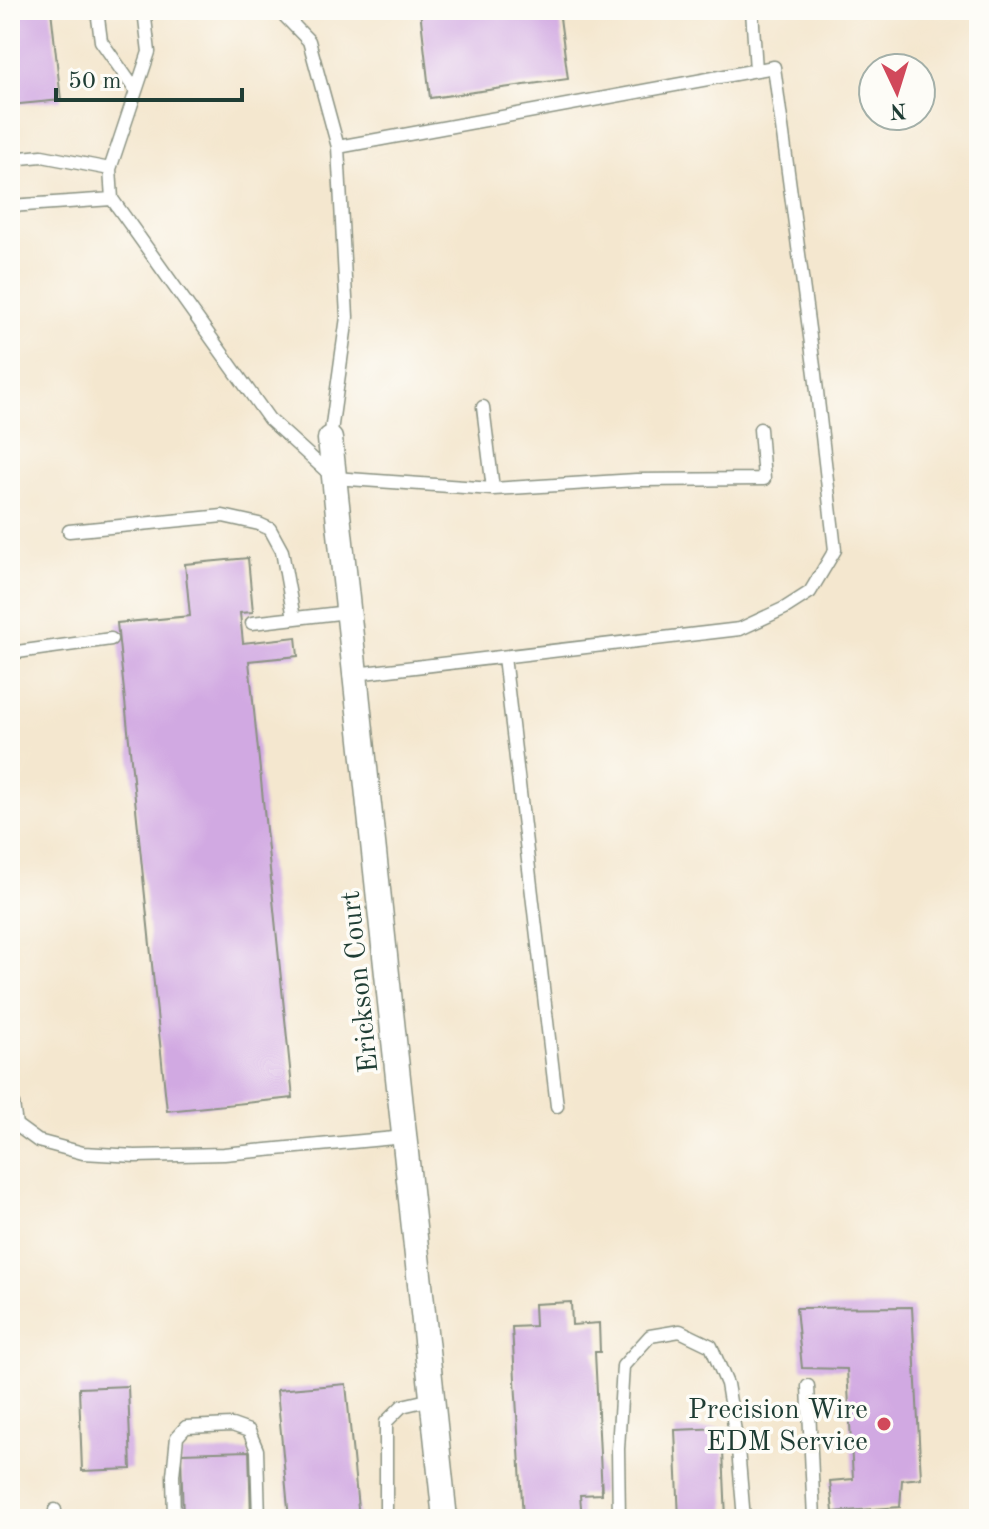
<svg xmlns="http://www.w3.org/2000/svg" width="989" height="1529" font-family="'Old Standard TT',serif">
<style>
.building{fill:#d1a9e2}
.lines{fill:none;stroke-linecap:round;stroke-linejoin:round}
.service-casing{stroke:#8a9282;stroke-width:15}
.minor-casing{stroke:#8a9282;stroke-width:27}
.service{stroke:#fff;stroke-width:12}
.minor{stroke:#fff;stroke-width:24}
.poi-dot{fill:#d1495b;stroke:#fdfcf7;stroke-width:3}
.labels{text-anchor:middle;stroke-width:7;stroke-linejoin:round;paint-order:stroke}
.street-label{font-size:28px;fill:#1f3d34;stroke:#fdfcf7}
.poi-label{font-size:28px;fill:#1f3d34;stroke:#fdfcf7;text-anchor:end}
</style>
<rect width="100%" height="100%" fill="#fdfcf7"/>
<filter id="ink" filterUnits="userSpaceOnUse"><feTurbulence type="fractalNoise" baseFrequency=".0125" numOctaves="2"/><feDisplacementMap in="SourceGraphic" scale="16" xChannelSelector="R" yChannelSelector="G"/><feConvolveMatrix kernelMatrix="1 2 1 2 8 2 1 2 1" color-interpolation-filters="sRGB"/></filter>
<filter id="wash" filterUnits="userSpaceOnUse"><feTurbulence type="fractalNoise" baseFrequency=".006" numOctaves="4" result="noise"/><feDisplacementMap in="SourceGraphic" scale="32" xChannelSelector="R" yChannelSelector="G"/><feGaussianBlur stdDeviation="1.8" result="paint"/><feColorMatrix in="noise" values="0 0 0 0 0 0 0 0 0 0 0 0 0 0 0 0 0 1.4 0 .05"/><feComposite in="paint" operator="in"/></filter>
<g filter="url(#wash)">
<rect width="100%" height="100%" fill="#f4e7cf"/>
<g id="blocks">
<path class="building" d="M10 10H51L61 100 10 105Z
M420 10H559L568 79 430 98Z
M248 558 253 612 240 613 243 643 296 637 298 656 249 661 293 1098 167 1111 117 623 190 616 185 564Z
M571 1302 572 1325 599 1323 600 1352H595L602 1494 580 1495 582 1519H523L512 1327 535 1326 534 1304Z
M912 1307 921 1478 902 1480 900 1507 833 1512 830 1481 853 1479 847 1369 802 1368 796 1308Z
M346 1384 359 1519H289L277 1390Z
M128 1386 131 1469 82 1471 79 1388Z
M722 1428 726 1519H679L675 1430Z
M249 1451 251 1519H183L181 1453Z"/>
</g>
</g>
<g filter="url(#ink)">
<use href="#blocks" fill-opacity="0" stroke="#8a9282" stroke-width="2"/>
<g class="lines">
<defs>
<path id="service" d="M97 10 101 41 136 91
M144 10 149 52 110 169 112 199 269 419 334 478 493 489 636 480 764 479 760 429
M279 10 309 41 338 147
M752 10 756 70
M10 159 42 156 110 169
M10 206 112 199
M483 407 493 489
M330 439 347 317 338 147 774 67 815 374 835 550 810 592 785 608 740 629 355 674
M69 531 223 516 259 524 270 529 282 551 294 618
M252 623 348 612
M10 653 111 639
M504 657 557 1106
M10 1083 16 1125 38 1141 83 1153 135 1156 224 1154 405 1137
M808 1386 814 1519
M55 1510V1519
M174 1519 173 1475 177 1437 186 1427 232 1425 249 1431 257 1450 259 1519
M386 1519V1422L402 1406 432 1399
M619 1519 618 1449 623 1366 650 1336 680 1331 711 1346 727 1384 738 1449 744 1519"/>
<path id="minor" d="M330 439 445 1519"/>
</defs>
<use href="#service" class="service-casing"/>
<use href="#minor" class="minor-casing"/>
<use href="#service" class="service"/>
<use href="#minor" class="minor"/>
</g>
</g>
<circle class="poi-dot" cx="884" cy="1424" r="8"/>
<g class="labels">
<g class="street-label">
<text transform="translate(358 982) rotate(-96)" y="10">Erickson Court</text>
</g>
<g class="poi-label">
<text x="868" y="1418">Precision Wire<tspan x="868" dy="32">EDM Service</tspan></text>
</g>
</g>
<rect width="989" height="1529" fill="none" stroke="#fdfcf7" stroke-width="40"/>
<g transform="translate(897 92) rotate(176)"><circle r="38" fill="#fdfcf7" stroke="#a4b0a9" stroke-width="2"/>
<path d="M0-6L14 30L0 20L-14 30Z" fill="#d1495b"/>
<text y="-12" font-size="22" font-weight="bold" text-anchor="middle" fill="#1f3d34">N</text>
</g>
<path d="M56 88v12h186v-12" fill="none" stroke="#1f3d34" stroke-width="4"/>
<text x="68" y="88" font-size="24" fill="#1f3d34" stroke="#fdfcf7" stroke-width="6" paint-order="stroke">50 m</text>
</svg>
